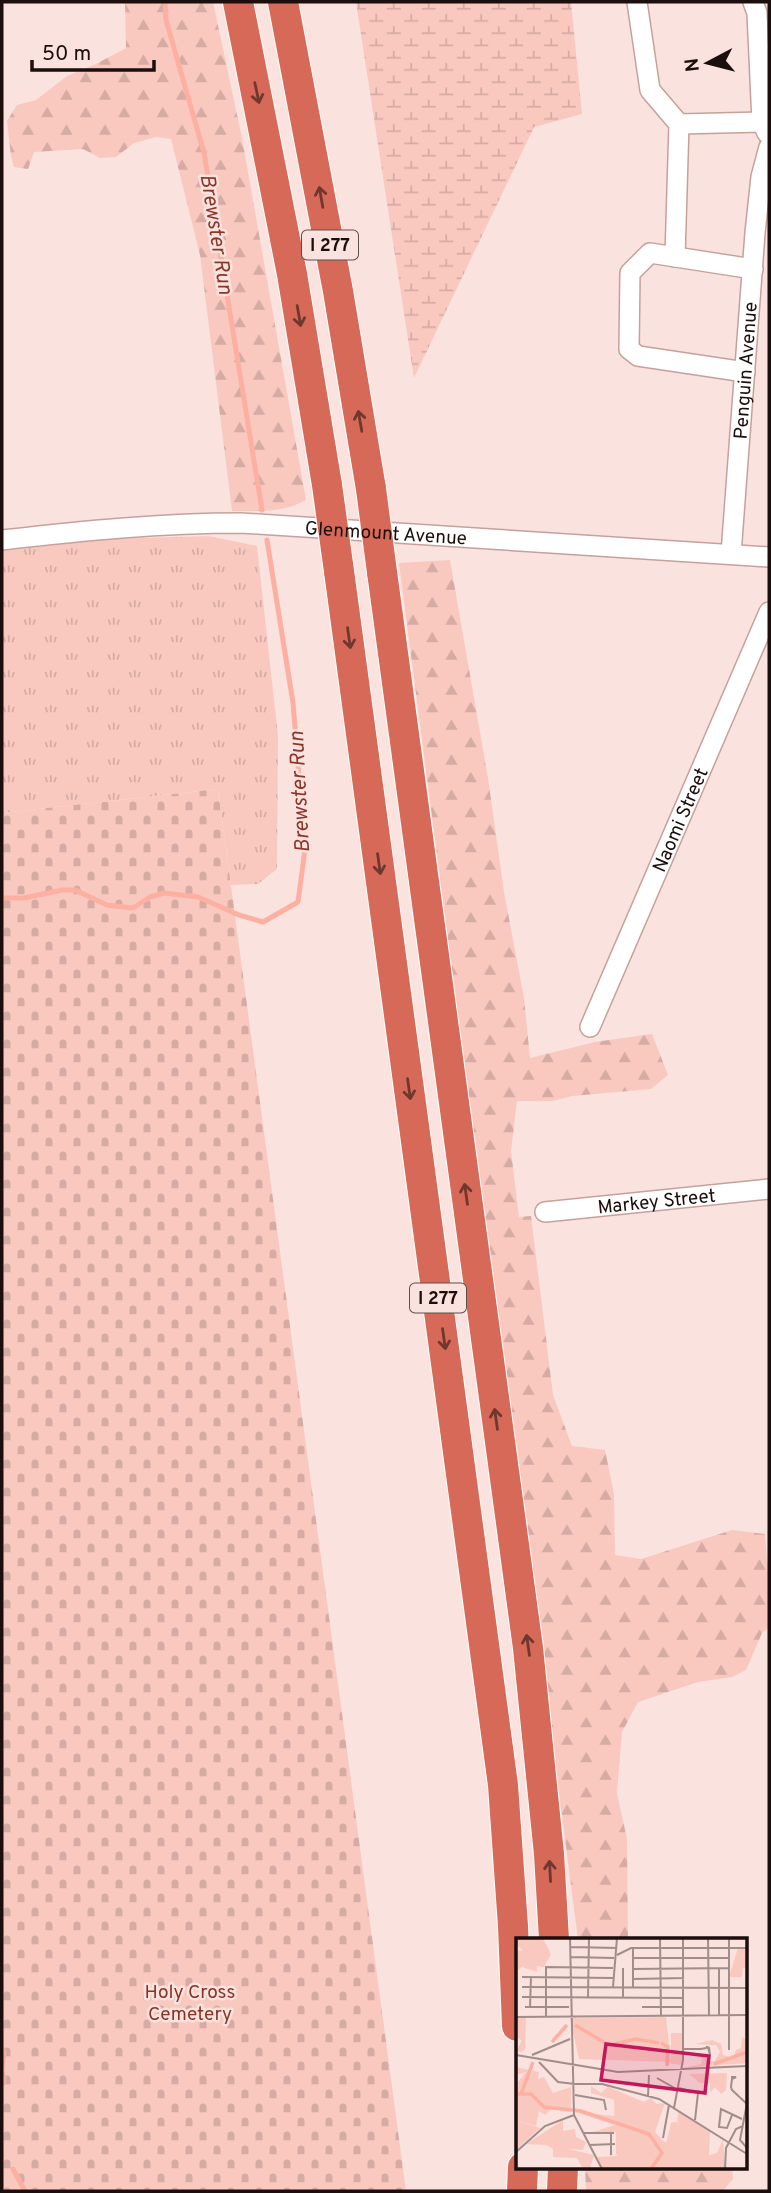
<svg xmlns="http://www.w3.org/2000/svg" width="771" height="2193" font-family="Overpass,sans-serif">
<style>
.grass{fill:url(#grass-tufts)}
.forest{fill:url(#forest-firs)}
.wetland{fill:url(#wetland-marsh)}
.cemetery{fill:url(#cemetery-stones)}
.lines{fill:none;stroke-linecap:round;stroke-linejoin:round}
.stream{stroke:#fdb0a2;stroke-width:5}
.minor-casing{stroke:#c6a19b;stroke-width:22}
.highway-casing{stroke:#fff;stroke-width:32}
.minor{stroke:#fff;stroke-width:19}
.highway{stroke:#d66958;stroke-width:30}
.highway-bridge-casing{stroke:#fff;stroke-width:32;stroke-linecap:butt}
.highway-bridge{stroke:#d66958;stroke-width:30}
.oneway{stroke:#6f372e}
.labels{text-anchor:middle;stroke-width:5;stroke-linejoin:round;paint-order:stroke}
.shield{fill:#fae2de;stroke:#5e4e4b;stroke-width:2}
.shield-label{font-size:18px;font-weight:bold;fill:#1b0e0c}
.street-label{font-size:19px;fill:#1b0e0c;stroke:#fae2de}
.park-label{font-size:19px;fill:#8a3226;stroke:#fae2de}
.water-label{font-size:21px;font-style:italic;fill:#8d3529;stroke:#fae2de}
.inset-river{fill:none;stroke:#fdb0a2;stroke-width:3.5}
.inset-road{fill:none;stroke:#a18d8a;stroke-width:2}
.view{fill:#c2185b;fill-opacity:0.15;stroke:#c2185b;stroke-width:3.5}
.inset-edge{fill:none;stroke:#1b0e0c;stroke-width:3.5}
</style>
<defs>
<pattern id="grass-tufts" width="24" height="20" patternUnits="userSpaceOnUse" patternTransform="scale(1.75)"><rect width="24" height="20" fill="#f9c9c0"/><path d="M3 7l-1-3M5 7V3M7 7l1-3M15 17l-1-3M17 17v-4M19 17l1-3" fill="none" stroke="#d5aba4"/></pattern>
<pattern id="forest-firs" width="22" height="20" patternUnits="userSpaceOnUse" patternTransform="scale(1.75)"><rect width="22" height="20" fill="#f9c9c0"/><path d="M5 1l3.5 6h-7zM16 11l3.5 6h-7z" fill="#d5aba4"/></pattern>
<pattern id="wetland-marsh" width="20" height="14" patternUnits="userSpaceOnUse" patternTransform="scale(1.75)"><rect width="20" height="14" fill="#f9c9c0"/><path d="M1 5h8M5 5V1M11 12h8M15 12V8" fill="none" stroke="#d5aba4"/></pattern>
<pattern id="cemetery-stones" width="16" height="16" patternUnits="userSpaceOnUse" patternTransform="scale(1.75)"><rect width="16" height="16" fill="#f9c9c0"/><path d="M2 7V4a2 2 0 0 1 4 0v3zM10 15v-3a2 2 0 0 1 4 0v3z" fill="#d5aba4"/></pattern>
</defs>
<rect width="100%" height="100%" fill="#fae2de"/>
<path class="grass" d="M208 536 257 546 278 736 277 869 258 884 231 885 218 789 2 813V551L107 539Z"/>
<path class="forest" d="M125 2H213L242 138 306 500C283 513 258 511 232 511L200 255 171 139 156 137 134 143 116 157 100 158 83 149 34 152 28 169 14 167 11 156 7 121 17 105 36 100 67 76 96 64 126 48Z
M450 560 488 778 504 892 524 998 530 1058 595 1042 652 1034 668 1075 651 1089 572 1096 553 1101H517L511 1151 519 1217 531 1216 553 1395 572 1446 605 1450 614 1494 615 1555 641 1559 732 1530 765 1534 767 1561 769 1566V1627L762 1633 746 1670 732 1677 698 1682 638 1702 622 1732 617 1793 627 1839 628 1939H578L399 563Z
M585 2167H732L733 2179 723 2191H586Z"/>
<path class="wetland" d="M356 2H571L582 114 534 127 414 378Z"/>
<path class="cemetery" d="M218 789 406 2191H2V813Z"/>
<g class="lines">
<path class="stream" d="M165 2 166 20 204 153 262 510
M2 898H24L62 890H75L107 905 133 908 150 897 164 893 198 897 239 915 263 922 298 902 305 849 293 703 267 540
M2 2049 4 2053 2 2068
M2 2071 4 2083
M13 2169 25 2191"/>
<defs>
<g id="minor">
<path d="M637 2 650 90 679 124 675 257"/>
<path d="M753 2 757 13 762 122"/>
<path d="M679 124 762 122 767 133"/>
<path d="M745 372 638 356 629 349 630 273 650 253 753 269"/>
<path id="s1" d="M2 540C82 531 160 523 241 523L769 557"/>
<path id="s2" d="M731 554 755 233 761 177 769 147"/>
<path id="s3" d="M590 1027 769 612"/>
<path id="s4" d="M545 1212 769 1189"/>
</g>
<path id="highway" d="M238 2 292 274 327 485
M283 2 338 291 371 489
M339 571 503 1785 513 1926 517 2026
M382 572 528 1648 549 1854 554 1939
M522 2191 523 2167
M562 2191 563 2167"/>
</defs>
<use href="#minor" class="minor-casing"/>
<use href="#highway" class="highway-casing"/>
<use href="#minor" class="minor"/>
<use href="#highway" class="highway"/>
<defs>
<path id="highway-bridge" d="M327 485 339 571
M371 489 382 572"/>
</defs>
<use href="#highway-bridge" class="highway-bridge-casing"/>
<use href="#highway-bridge" class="highway-bridge"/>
</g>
<defs><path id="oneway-shaft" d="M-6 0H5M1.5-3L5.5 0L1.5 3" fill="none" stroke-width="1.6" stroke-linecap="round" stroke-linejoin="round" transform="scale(1.75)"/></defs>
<g class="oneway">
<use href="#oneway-shaft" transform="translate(257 93) rotate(78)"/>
<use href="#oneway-shaft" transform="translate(321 197) rotate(-100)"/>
<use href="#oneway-shaft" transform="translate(299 316) rotate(80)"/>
<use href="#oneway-shaft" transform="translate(360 421) rotate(-100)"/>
<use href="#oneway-shaft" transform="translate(349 638) rotate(82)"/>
<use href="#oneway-shaft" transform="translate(379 864) rotate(82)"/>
<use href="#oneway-shaft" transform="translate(409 1089) rotate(82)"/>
<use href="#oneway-shaft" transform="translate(466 1194) rotate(-98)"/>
<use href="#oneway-shaft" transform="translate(444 1339) rotate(82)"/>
<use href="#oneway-shaft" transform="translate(496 1419) rotate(-98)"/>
<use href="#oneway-shaft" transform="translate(528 1645) rotate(-98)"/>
<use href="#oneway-shaft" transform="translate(550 1871) rotate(-93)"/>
</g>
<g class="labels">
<g class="shield">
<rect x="302" y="230.5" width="56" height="29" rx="5"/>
<rect x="410" y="1283.5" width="56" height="29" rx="5"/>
</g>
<g class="shield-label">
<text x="330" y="251">I 277</text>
<text x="438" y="1304">I 277</text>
</g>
<g class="street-label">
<text dy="7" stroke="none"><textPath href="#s2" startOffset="184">Penguin Avenue</textPath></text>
<text dy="7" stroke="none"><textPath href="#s1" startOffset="385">Glenmount Avenue</textPath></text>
<text dy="7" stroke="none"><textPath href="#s3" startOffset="226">Naomi Street</textPath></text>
<text dy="7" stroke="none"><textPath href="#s4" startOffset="112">Markey Street</textPath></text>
</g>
<g class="park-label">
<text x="190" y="1998">Holy Cross<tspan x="190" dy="22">Cemetery</tspan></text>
</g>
<g class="water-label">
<text transform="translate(217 234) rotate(81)" y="7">Brewster Run</text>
<text transform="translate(299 792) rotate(-93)" y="7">Brewster Run</text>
</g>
</g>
<g transform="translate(516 1938)">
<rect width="231" height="231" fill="#fae2de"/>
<path d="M155 95H167L166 127 150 125 155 124ZM0 182 24 190 0 212Z" fill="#f9c9c0"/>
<path d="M0 0 27 1 35 16 28 29 20 28V19L26 15 22 11 0 20V13L7 12 0 7ZM0 79 10 80 9 112 5 114 0 113 6 103 0 98ZM226 99 231 102V125L168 130 185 126 186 118 198 124 204 114 200 107 179 106 196 102 205 106 207 117 217 120 220 112 225 110ZM0 129 23 134 22 141 28 139 37 155 55 149V173L36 170 29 177 23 173 20 188 0 182V146L10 134 0 137ZM75 148 85 155 92 149 128 164 135 160 140 166 149 165 139 194 143 202 153 205 156 184H161L162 196 173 182 194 192 193 217 201 215 207 201 209 227 114 204 100 217V194H77L99 187 59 174 98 178 99 162 75 155ZM47 182V193L59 191 60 199 70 204 67 212 52 211 78 217 74 231H67L61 220 37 219V211L30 207 10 206Z" fill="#f9c9c0"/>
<path d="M22 10 26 16 20 21 21 34 6 29 0 33V20ZM211 135 210 152 205 156 199 149 194 155V145H184L173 136Z" fill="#f9c9c0"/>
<path d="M150 79 155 124 63 121 54 80ZM162 173 174 180V203L161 196Z" fill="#f9c9c0"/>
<path d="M222 10H231V30H227L226 39H213ZM98 158 143 169 139 194 150 206 155 185H161V196L170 197V204L175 203 174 180 183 186V197L188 198V189L194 193 192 218 208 219V231H86L81 219 101 218Z" fill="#f9c9c0"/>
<path class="inset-river" d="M59 87 91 106M36 104 51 87M145 105 152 109 151 128M95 107 119 101 143 105M198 126 231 114M0 156H15L28 169 65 173 133 196 146 215 135 231M5 156 17 124"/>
<path class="inset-road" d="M54 0 58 177 86 231M98 0H162M144 0 145 78M192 0 193 77M55 9 101 10M101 17 115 10H231M54 19 98 20M117 20H213M203 30V77M117 31 213 30M6 39 97 40M117 41 168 40M6 49 231 50M97 49 101 0M117 49V11M6 59 168 60M72 59 73 0M107 59V30M9 69H53M14 69 15 39M126 69H168M213 77V0M0 79 231 77M30 79V29L97 30M168 111H185L190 110 191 109 193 110 194 117 192 109M213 112V77M0 117 102 134 231 128M16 117 54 101M23 124 42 144 59 146M141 140 162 152M216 141 220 139H216V141L215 149 216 152 231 166M59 146H86L143 161 231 216M163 150 182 155 179 182M59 157 88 162 90 172M132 158 133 137M231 165 224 202 231 210M158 170 167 122V0M216 177 211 190 203 189 205 171 226 181M68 195H98M147 200 153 167M73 207 99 206M0 214 29 188 58 177M95 217V194M209 231 210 210 220 191 227 188"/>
<path class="view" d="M90 106 193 118 189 155 85 142Z"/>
<rect width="231" height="231" class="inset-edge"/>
</g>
<rect width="771" height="2193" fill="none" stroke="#1b0e0c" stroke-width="7"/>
<g transform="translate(708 63) rotate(263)" stroke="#fae2de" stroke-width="5" paint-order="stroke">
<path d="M0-5L12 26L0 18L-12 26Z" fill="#1b0e0c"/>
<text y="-10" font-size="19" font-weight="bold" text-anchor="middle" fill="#1b0e0c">N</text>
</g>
<path d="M32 60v10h122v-10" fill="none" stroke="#1b0e0c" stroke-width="3.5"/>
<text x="42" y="60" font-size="21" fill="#1b0e0c" stroke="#fae2de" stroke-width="5" paint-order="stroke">50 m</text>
</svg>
